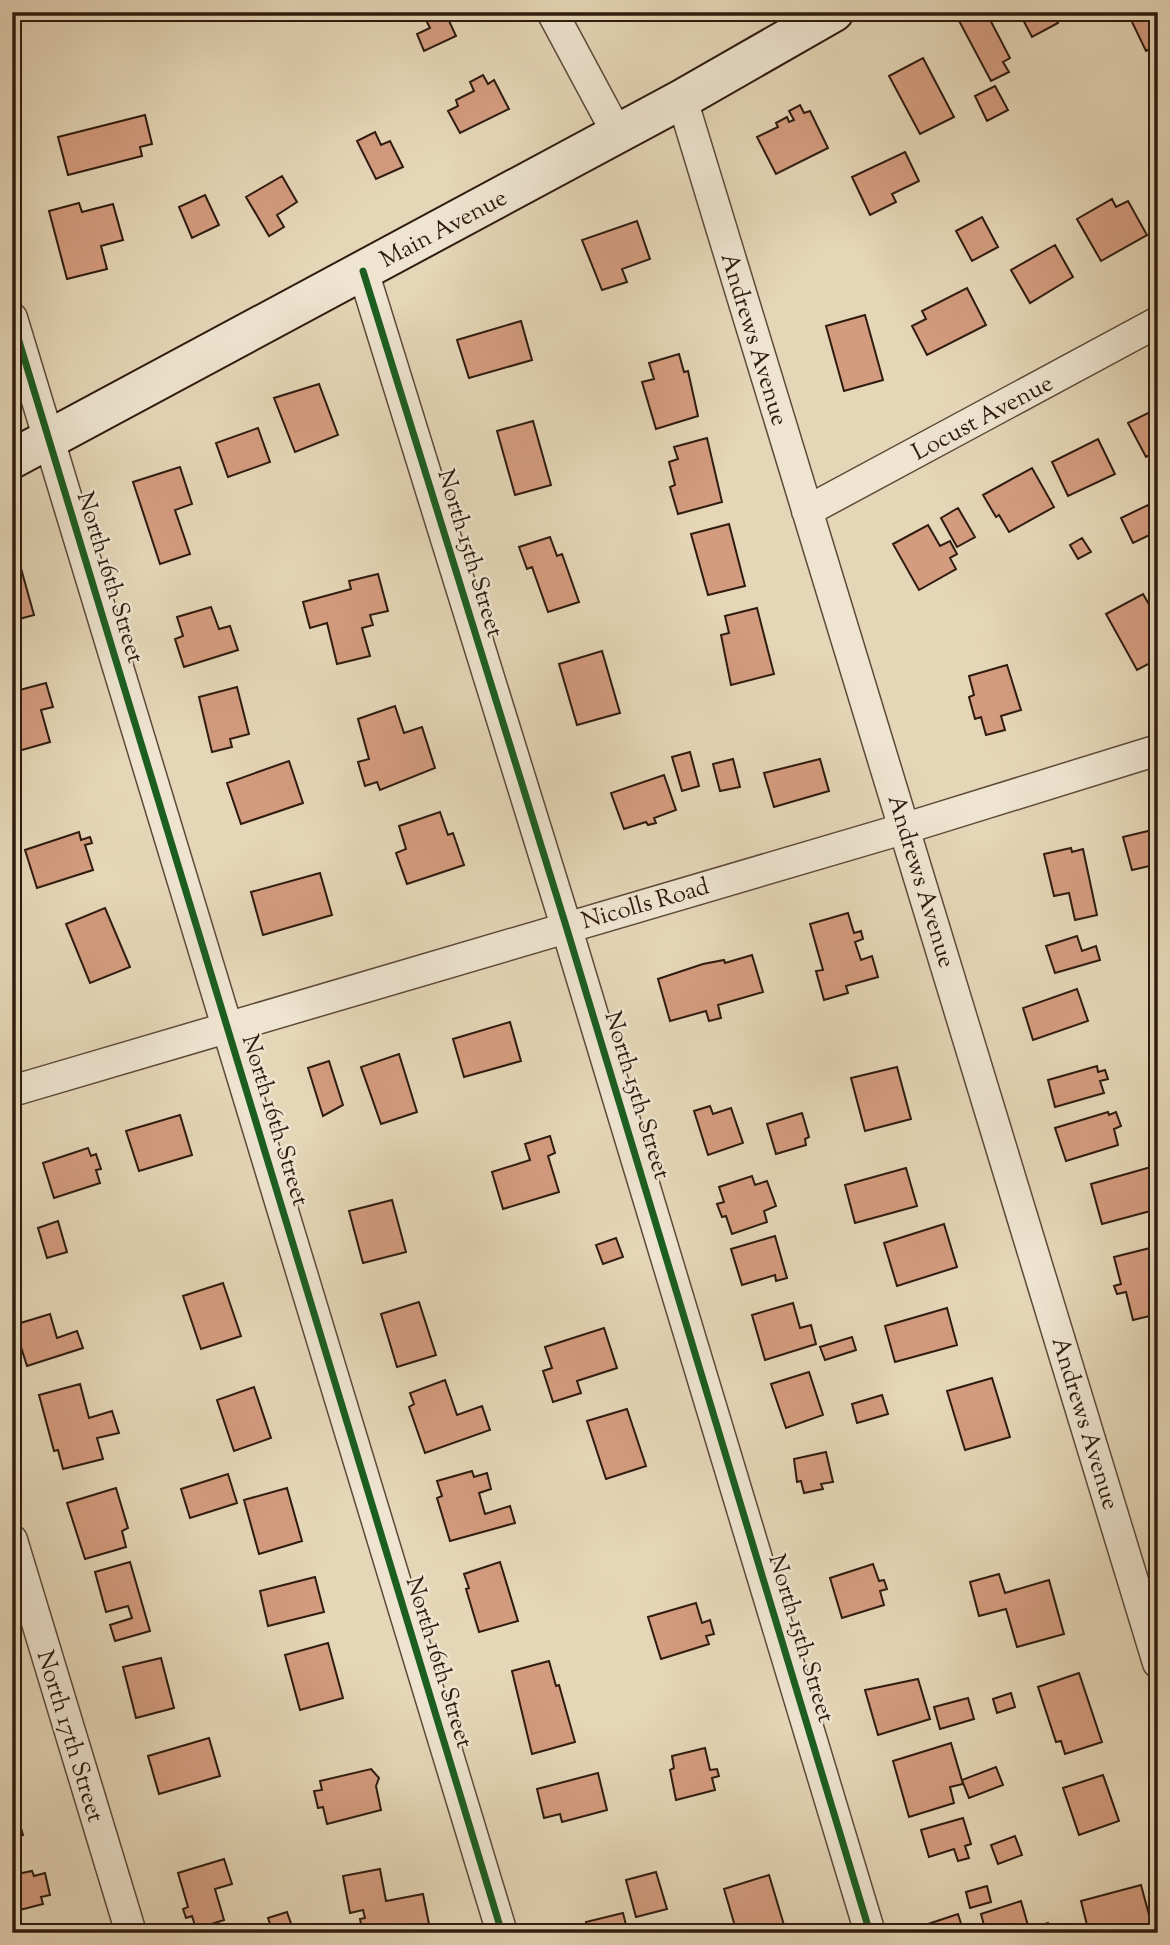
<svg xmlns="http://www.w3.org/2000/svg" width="1170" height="1945" font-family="'Sorts Mill Goudy',serif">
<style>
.building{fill:#d49c7f;stroke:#2f1b0f;stroke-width:2}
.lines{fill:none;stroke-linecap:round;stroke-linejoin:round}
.street-casing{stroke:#5c4a39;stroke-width:33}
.secondary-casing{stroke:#2f1b0f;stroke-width:42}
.street{stroke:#eee4d0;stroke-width:30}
.secondary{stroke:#eee4d0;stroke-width:38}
.cycleway-casing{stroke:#eee4d0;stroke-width:11}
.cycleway{stroke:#1b5e20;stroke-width:7}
.labels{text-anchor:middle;stroke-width:5;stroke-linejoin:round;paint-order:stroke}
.street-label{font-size:24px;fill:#2f1b0f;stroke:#eee4d0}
</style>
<rect width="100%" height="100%" fill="#e5d6b7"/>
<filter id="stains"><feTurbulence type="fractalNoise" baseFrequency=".00286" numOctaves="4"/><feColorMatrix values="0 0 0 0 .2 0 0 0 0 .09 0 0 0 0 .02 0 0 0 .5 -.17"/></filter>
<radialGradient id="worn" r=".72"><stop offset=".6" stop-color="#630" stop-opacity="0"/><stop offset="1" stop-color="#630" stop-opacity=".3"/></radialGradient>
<path class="building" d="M422 12H445L456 36 424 51 417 34 430 28Z
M970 12H986L1010 58 1003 62 1009 72 991 81 958 19Z
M1019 12H1053L1058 23 1032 37Z
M1149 12 1158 23V45L1146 51 1132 22Z
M923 58 954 117 920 134 889 76Z
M483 75 488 84 494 80 509 109 460 133 448 111 458 106 456 100 474 91 470 82Z
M995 86 1008 110 987 121 975 96Z
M800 105 804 113 810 111 828 148 776 174 757 137 778 127 776 123 787 117 789 122 794 120 789 111Z
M145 115 152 144 140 147 142 156 68 175 58 137Z
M375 132 381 145 390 141 403 167 376 179 357 141Z
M905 152 919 181 892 194 896 202 870 215 852 177Z
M282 176 297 202 277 215 284 227 269 236 246 197Z
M205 195 219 225 192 238 179 207Z
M1112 199 1116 207 1128 201 1147 235 1101 261 1077 219Z
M79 203 82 212 113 204 123 240 101 246 107 269 67 279 49 211Z
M982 217 998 247 972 261 956 231Z
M637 221 650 259 622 269 627 282 602 290 582 240Z
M1055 245 1073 277 1030 303 1011 270Z
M967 288 986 325 927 355 912 326 926 319 922 311Z
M865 315 883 380 844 391 826 326Z
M521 321 532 360 469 378 457 340Z
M679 354 684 372 688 371 698 416 656 429 642 382 654 379 649 363Z
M319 384 338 435 295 452 274 398Z
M1158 408V451L1146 457 1128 423Z
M533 421 551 485 515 495 497 431Z
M258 428 270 462 228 477 216 443Z
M707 438 722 502 678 514 670 487 675 485 669 462 678 459 674 447Z
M1098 439 1115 474 1068 496 1052 462Z
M180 467 192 504 175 510 190 554 160 564 133 482Z
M1032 468 1054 507 1009 532 999 515 996 517 983 495Z
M1148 505 1158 531 1133 543 1121 518Z
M958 508 975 537 957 547 941 518Z
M729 524 745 586 708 595 691 534Z
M928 525 940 546 950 541 957 554 950 558 956 569 919 590 893 544Z
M550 537 557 556 562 554 579 602 548 612 532 567 527 569 519 547Z
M1082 538 1091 552 1078 559 1070 545Z
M15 547 34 615 12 621V548Z
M378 574 388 611 370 615 373 625 362 628 370 656 337 664 327 623 310 628 303 602 351 589 349 581Z
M1143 594 1154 613 1158 611V659L1137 670 1106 614Z
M211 607 219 629 230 626 238 650 184 667 175 639 183 636 177 617Z
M757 608 774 674 731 685 721 635 729 633 725 616Z
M602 651 620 713 577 725 559 664Z
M1007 665 1021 710 1001 716 1005 730 986 735 981 717 975 719 969 697 974 695 969 676Z
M46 683 53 707 41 710 50 742 15 752 12 692Z
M237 687 249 734 230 739 232 747 212 752 199 697Z
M395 706 404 733 422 727 435 768 380 790 377 782 365 786 358 762 369 759 358 719Z
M690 752 699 786 682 791 672 757Z
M733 759 740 787 720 791 713 764Z
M820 759 829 791 774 807 764 773Z
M289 761 303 803 241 824 227 783Z
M664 775 676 810 654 818 656 823 648 825 646 822 624 829 611 793Z
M440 812 448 835 453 833 464 865 407 884 396 853 406 849 399 826Z
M1158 823V864L1132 870 1123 837 1152 830 1150 825Z
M79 832 81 840 90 837 92 843 85 845 93 870 37 888 25 850Z
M1071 848 1072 852 1083 849 1097 915 1075 920 1069 893 1054 896 1044 854Z
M320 873 332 915 263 935 251 892Z
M105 908 130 967 90 983 66 924Z
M848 913 854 933 861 931 863 939 855 942 861 960 872 956 878 977 846 986 848 993 824 1000 816 971 823 970 810 924Z
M1077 936 1082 951 1096 946 1100 960 1055 973 1046 946Z
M752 955 763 992 718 1005 721 1018 709 1021 706 1011 670 1021 658 979 703 964 724 960 725 963Z
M1077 989 1088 1021 1033 1040 1023 1008Z
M510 1022 521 1061 464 1077 453 1039Z
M399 1054 417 1112 381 1124 361 1067Z
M329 1061 343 1105 323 1116 308 1068Z
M1097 1066 1098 1072 1105 1070 1108 1079 1100 1081 1104 1093 1055 1107 1048 1080Z
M897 1067 911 1119 865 1131 851 1078Z
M710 1106 713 1114 731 1108 743 1143 708 1155 694 1111Z
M1108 1112 1109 1115 1116 1112 1121 1126 1114 1129 1118 1145 1066 1161 1055 1128Z
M802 1113 809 1137 805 1139 806 1145 776 1154 767 1124Z
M180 1115 192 1155 139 1171 126 1131Z
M550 1136 555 1153 548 1156 559 1192 503 1209 492 1172 530 1160 525 1144Z
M88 1148 91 1156 96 1154 101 1169 96 1170 100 1183 54 1198 43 1163Z
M1151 1167 1158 1192V1209L1102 1224 1091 1184Z
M906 1168 917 1206 855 1223 845 1185Z
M752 1176 755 1185 767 1181 776 1206 764 1211 767 1222 732 1234 726 1216 722 1217 717 1204 724 1202 719 1187Z
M392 1200 406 1252 363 1263 349 1211Z
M58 1221 67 1252 47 1258 38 1228Z
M944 1224 957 1267 897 1286 884 1243Z
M775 1236 787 1278 776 1281 775 1275 742 1285 731 1249Z
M616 1238 623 1257 603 1264 596 1245Z
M1154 1247 1158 1260V1314L1133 1320 1126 1292 1117 1294 1114 1286 1121 1284 1114 1257Z
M223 1283 241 1336 201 1349 183 1296Z
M419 1302 436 1355 397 1367 381 1314Z
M793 1303 800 1328 811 1325 816 1344 765 1360 752 1315Z
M947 1308 957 1345 895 1362 885 1326Z
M50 1314 57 1338 77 1331 83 1348 27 1366 14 1325Z
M604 1328 617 1368 577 1381 581 1393 553 1402 543 1371 552 1368 545 1347Z
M852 1337 856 1350 825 1360 820 1347Z
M809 1372 823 1415 786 1428 771 1384Z
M992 1378 1010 1437 965 1450 947 1391Z
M445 1380 457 1415 482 1406 490 1430 425 1453 409 1407 414 1404 410 1393Z
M80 1384 89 1418 112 1411 119 1433 97 1438 103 1459 63 1469 58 1450 54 1451 39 1395Z
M254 1387 271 1438 234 1451 217 1400Z
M882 1395 888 1414 857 1423 852 1404Z
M627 1409 646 1466 606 1479 587 1421Z
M826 1452 833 1482 821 1484 823 1489 804 1493 801 1481 797 1482 794 1459Z
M472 1471 474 1477 487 1473 491 1489 479 1493 485 1514 510 1506 515 1523 450 1541 437 1498 442 1496 437 1481Z
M228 1474 237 1503 190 1518 181 1489Z
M116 1488 128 1528 122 1531 126 1547 85 1559 67 1503Z
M287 1488 302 1541 259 1554 244 1500Z
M130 1562 150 1631 115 1641 110 1625 132 1618 128 1606 106 1612 95 1572Z
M500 1562 518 1621 479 1632 466 1589 469 1588 464 1574Z
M873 1564 879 1581 884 1580 887 1589 880 1591 884 1605 842 1618 830 1578Z
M999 1574 1005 1593 1049 1580 1064 1634 1017 1647 1006 1609 979 1616 970 1582Z
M315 1577 324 1612 268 1626 260 1591Z
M696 1603 702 1623 710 1620 714 1634 706 1636 709 1644 661 1659 648 1617Z
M328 1643 343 1698 300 1710 285 1655Z
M161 1658 174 1708 136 1718 123 1667Z
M549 1661 556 1686 559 1685 575 1742 532 1754 512 1671Z
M1079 1673 1102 1742 1065 1754 1061 1741 1056 1742 1038 1687Z
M918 1679 930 1719 878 1735 865 1690Z
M1011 1693 1015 1707 997 1713 993 1699Z
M968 1698 974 1719 940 1729 934 1707Z
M209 1738 220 1776 159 1794 148 1756Z
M951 1743 963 1784 950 1787 954 1803 909 1817 893 1761Z
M705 1748 710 1770 717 1769 719 1776 712 1778 715 1790 676 1800 670 1770 674 1768 672 1756Z
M996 1767 1003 1785 969 1798 962 1780Z
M371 1769 379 1778 376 1786 381 1810 327 1824 323 1807 318 1808 314 1791 322 1790 320 1781Z
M598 1773 607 1810 562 1822 560 1814 544 1818 537 1789Z
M1103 1775 1119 1821 1079 1835 1063 1788Z
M12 1798 23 1835 12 1838Z
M963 1818 971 1844 965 1846 969 1858 958 1861 954 1849 929 1857 921 1830Z
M1015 1836 1022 1855 998 1864 991 1845Z
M224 1859 232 1884 215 1889 224 1920 196 1929 192 1916 186 1918 183 1909 188 1907 178 1873Z
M380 1869 386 1901 423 1894 429 1924 393 1933H370L369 1928 362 1929 360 1919 365 1918 363 1910 350 1913 343 1876Z
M32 1871 34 1876 45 1873 50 1895 41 1897 43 1904 12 1912V1875Z
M656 1872 667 1909 636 1917 626 1880Z
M769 1875 784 1925 757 1933H737L724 1889Z
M1141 1885 1152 1926 1126 1933H1089L1081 1901Z
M987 1886 991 1902 970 1908 966 1892Z
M1021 1901 1029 1929 1048 1923 1051 1933H986L981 1914Z
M287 1912 293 1929 273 1933 268 1918Z
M623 1913 628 1933H588L586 1922Z
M958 1914 964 1933H924L922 1926Z"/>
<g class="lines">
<defs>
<path id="street" d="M552 12 617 133
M682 99 1158 1663
M363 271 566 926 870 1933
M12 318 502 1933
M807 511 1158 322
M12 1091 906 828 1158 750
M12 1540 131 1933"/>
<path id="secondary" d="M12 459 682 99 834 12"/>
</defs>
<use href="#street" class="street-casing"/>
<use href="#secondary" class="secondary-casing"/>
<use href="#street" class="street"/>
<use href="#secondary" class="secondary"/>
<defs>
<path id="cycleway" d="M363 271 566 926 870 1933
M12 318 502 1933"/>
</defs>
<use href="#cycleway" class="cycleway-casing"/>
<use href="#cycleway" class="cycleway"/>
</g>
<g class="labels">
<g class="street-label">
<text transform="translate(443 228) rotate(-28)" y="8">Main Avenue</text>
<text transform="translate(755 339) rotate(73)" y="8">Andrews Avenue</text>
<text transform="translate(982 417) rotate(-28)" y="8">Locust Avenue</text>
<text transform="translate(471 553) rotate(73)" y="8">North 15th Street</text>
<text transform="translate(111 577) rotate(73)" y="8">North 16th Street</text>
<text transform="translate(922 881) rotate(73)" y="8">Andrews Avenue</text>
<text transform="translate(645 903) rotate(-16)" y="8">Nicolls Road</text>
<text transform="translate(638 1095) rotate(73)" y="8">North 15th Street</text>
<text transform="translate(276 1120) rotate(73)" y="8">North 16th Street</text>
<text transform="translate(1086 1423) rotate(73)" y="8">Andrews Avenue</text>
<text transform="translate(802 1638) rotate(73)" y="8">North 15th Street</text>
<text transform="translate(440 1662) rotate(73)" y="8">North 16th Street</text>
<text transform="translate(71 1736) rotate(73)" y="8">North 17th Street</text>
</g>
</g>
<rect width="1170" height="1945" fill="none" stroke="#e5d6b7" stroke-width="42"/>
<rect x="14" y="14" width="1142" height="1917" fill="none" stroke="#2f1b0f" stroke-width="3.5"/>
<rect x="21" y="21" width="1128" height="1903" fill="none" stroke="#2f1b0f" stroke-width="2"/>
<rect width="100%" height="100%" filter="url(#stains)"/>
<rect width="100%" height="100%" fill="url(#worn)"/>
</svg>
